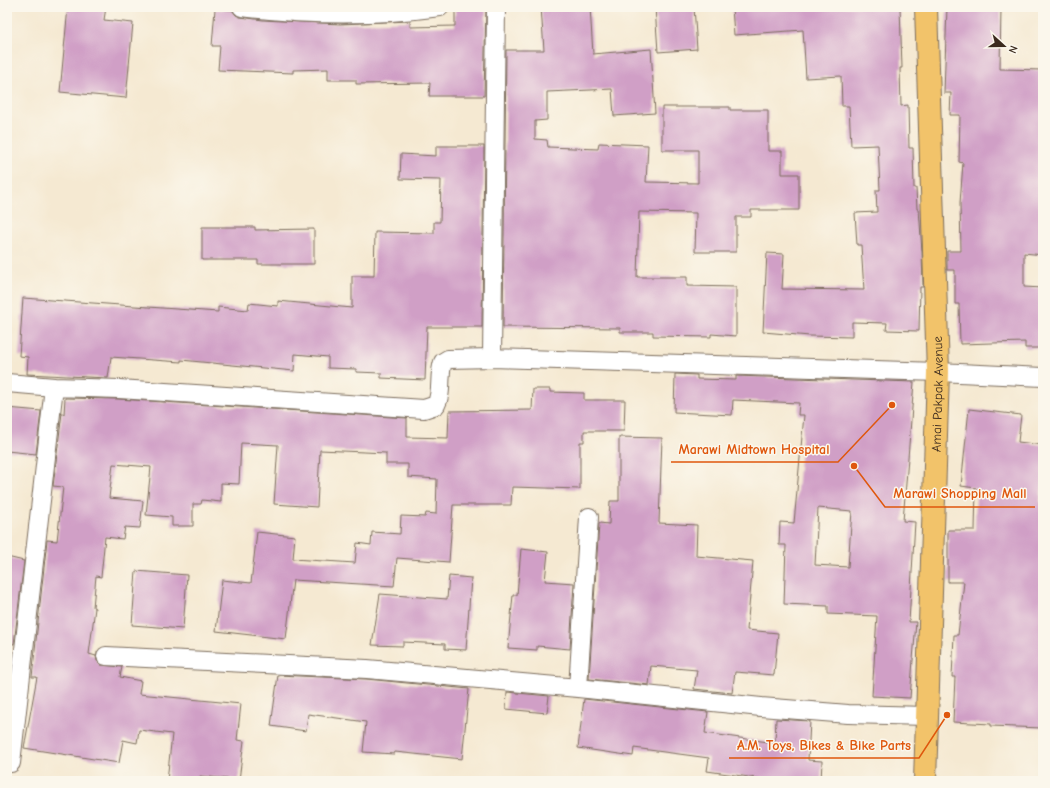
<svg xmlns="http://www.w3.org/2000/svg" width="1050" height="788" font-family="'Comic Neue',sans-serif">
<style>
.building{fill:#d09fc6;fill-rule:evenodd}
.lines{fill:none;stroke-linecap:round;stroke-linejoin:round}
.street-casing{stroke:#7c6d5d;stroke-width:20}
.highway-casing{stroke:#7c6d5d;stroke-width:24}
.street{stroke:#fff;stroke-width:18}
.highway{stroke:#f2c36a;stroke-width:22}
.labels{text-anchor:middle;stroke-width:3;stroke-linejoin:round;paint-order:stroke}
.street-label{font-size:13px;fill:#3b2a1e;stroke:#fbf7ec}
.leader{fill:none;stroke:#df570d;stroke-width:1.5}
.callout-dot{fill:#df570d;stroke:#fbf7ec;stroke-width:1.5}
.callout-label{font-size:14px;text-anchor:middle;font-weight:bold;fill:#df570d;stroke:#fbf7ec;stroke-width:3;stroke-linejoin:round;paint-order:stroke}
</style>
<rect width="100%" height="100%" fill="#fbf7ec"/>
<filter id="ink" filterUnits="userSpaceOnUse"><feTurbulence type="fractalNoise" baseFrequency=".025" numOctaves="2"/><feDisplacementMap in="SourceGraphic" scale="8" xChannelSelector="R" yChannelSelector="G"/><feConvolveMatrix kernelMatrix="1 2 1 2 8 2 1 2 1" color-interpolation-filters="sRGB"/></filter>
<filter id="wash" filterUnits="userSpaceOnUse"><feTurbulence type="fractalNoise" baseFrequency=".012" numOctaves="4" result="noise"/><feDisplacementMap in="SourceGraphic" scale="16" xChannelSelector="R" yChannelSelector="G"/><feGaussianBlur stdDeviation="0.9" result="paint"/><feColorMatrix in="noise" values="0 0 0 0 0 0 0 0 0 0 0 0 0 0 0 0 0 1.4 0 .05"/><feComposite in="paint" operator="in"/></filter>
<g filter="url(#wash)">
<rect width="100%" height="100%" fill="#f5e9d2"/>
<g id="blocks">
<path class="building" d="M68 7H106L104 20 133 23 126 98 60 92Z
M455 7H486L484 96H429L430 83 356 84V80H328V69L293 70V73L218 70 220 46H212L215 9 232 10 236 15 240 17 263 20 340 24 410 21V27L455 26Z
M541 7H590L593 54 651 49 655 113 614 116 612 89 547 92V120L535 121V139L547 140 548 147 598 149 599 143 648 145 646 182 698 183V150H662V107H730V110H768V151H782V174H799V210H751V217H736V252H695L696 213 639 212 637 277H687V286L736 287V336L711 334V337L653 336V332H620V328L503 327 506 50H544Z
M655 7H694L697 49 658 52Z
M732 7H900L902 68H900L901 106 908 105 909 148H913L914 188H916L917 209H919L922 252 923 287H920L919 331 886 330 887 323 852 322V337L810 336 763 332 767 253 784 254 782 289 864 290 861 245H857L855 213 877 212 876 190H880L878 145 851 146 849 106H842L841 76 806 78 803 30 734 35Z
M947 7H1001L1000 69 1043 70V255L1024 253V287L1043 288V348H1025V342L960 344 959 304H955V270H947V251H961L960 203 963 163 959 162 960 115H950L951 93H944Z
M436 146H484L482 327H427L425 380 381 378V373L356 372V369L328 368V357L295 354 294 371 181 360V362L111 357 108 378 27 374 28 357 19 356 23 298 218 312V307L248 310 249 303 278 306V301L352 308V276H374L375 232 434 233V222H440L441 180 400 179 401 154 436 156Z
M202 227H255V230L314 229V264H258V260H202Z
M675 374 697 375V379L736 380V376L914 382 903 521 915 522 909 622H916L910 698 872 696 877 616 828 614V606L784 604 786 545H779L780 522 794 523 804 415H798L799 403 733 400 732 415 674 412ZM818 508 852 511 848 567 815 565Z
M533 389H550V392L584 393V400H625L624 431H584V442H580V489L512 487 511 505H453L449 562 397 558 394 586 293 580 286 639 216 631 222 580 251 583 257 532 295 536 293 559 355 563 357 543 371 545 372 532 400 534 401 516 425 517 426 513 436 514 437 479 408 477V464H386V453L320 450 317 507 274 504 278 445 241 443 239 484 221 483V502L202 500 201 504H193V526H172V517L146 515 151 467 113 464 109 498 143 501 140 528 125 527 123 539 105 537 101 577 96 576 93 607 95 608 89 654 96 656 97 661 101 665 122 667 120 677 141 681 139 694 241 704 237 740 244 741 239 780 200 776 199 781H167L172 734 139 730 137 743 123 740 119 763 24 748 37 677H32L47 540 57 541 63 487 53 486 62 413 64 414 65 398 118 399 407 418V437L448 438 449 411 532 410Z
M7 408 41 411 36 454 7 451Z
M969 409 1021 415 1018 442 1043 445V479L1040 502H1043L1042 728 991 726V724L953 722 955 677H952L954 635H958L964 582H948V530H975L976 488 961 486Z
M619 437 662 438 659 523 697 525 696 556 753 561 747 630 778 633 774 675 735 672 732 693 694 689 697 670 651 666 649 685 589 679 599 523 609 524 610 501H619Z
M521 549 548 552 545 581 574 583 570 649 537 646V650L508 648 513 595H517Z
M7 557 24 561 14 644 7 643Z
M136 571 187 575 183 629 132 625Z
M449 576 471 578 466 650 445 649V644L403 642V646L372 645 380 594 447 599Z
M278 675 366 679 469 689 462 759 395 752 394 754 363 752 366 722 308 714 306 731 271 726Z
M507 692 549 696 547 713 506 709Z
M584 699 708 712 705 733 775 743 776 719 810 721 808 760 822 761 821 781H777L707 771 709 758 634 748 633 756 578 748Z"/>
</g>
</g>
<g filter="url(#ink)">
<use href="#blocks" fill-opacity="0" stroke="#7c6d5d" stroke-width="1"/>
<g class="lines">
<defs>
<path id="street" d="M242 7C307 15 374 16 440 7
M496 7 492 358 938 372 1043 377
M7 383 54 387 119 389 424 409 436 405C443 392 438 376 443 362L448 359 492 358
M106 656 367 669 578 688 761 707 848 714 927 716
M578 688 589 517
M11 763 54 387"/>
<g id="highway">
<path id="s1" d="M925 781 938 372 926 7"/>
</g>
</defs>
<use href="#street" class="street-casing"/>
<use href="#highway" class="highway-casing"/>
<use href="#street" class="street"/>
<use href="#highway" class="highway"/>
</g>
</g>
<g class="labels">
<g class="street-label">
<text dy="5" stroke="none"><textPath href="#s1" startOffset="387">Amai Pakpak Avenue</textPath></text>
</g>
</g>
<path class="leader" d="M892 405L838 462H671M854 466L885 507H1035M947 715L919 758H729"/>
<g class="callout-dot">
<circle cx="892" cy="405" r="4"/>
<circle cx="854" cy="466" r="4"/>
<circle cx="947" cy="715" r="4"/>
</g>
<g class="callout-label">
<text x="754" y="454">Marawi Midtown Hospital</text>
<text x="960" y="498">Marawi Shopping Mall</text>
<text x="824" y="750">A.M. Toys, Bikes &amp; Bike Parts</text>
</g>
<rect width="1050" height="788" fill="none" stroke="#fbf7ec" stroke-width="24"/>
<g transform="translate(1004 46) rotate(111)" stroke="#fbf7ec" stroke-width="3" paint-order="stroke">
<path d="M0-3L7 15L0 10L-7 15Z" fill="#3b2a1e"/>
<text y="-6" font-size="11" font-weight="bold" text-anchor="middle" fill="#3b2a1e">N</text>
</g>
</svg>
